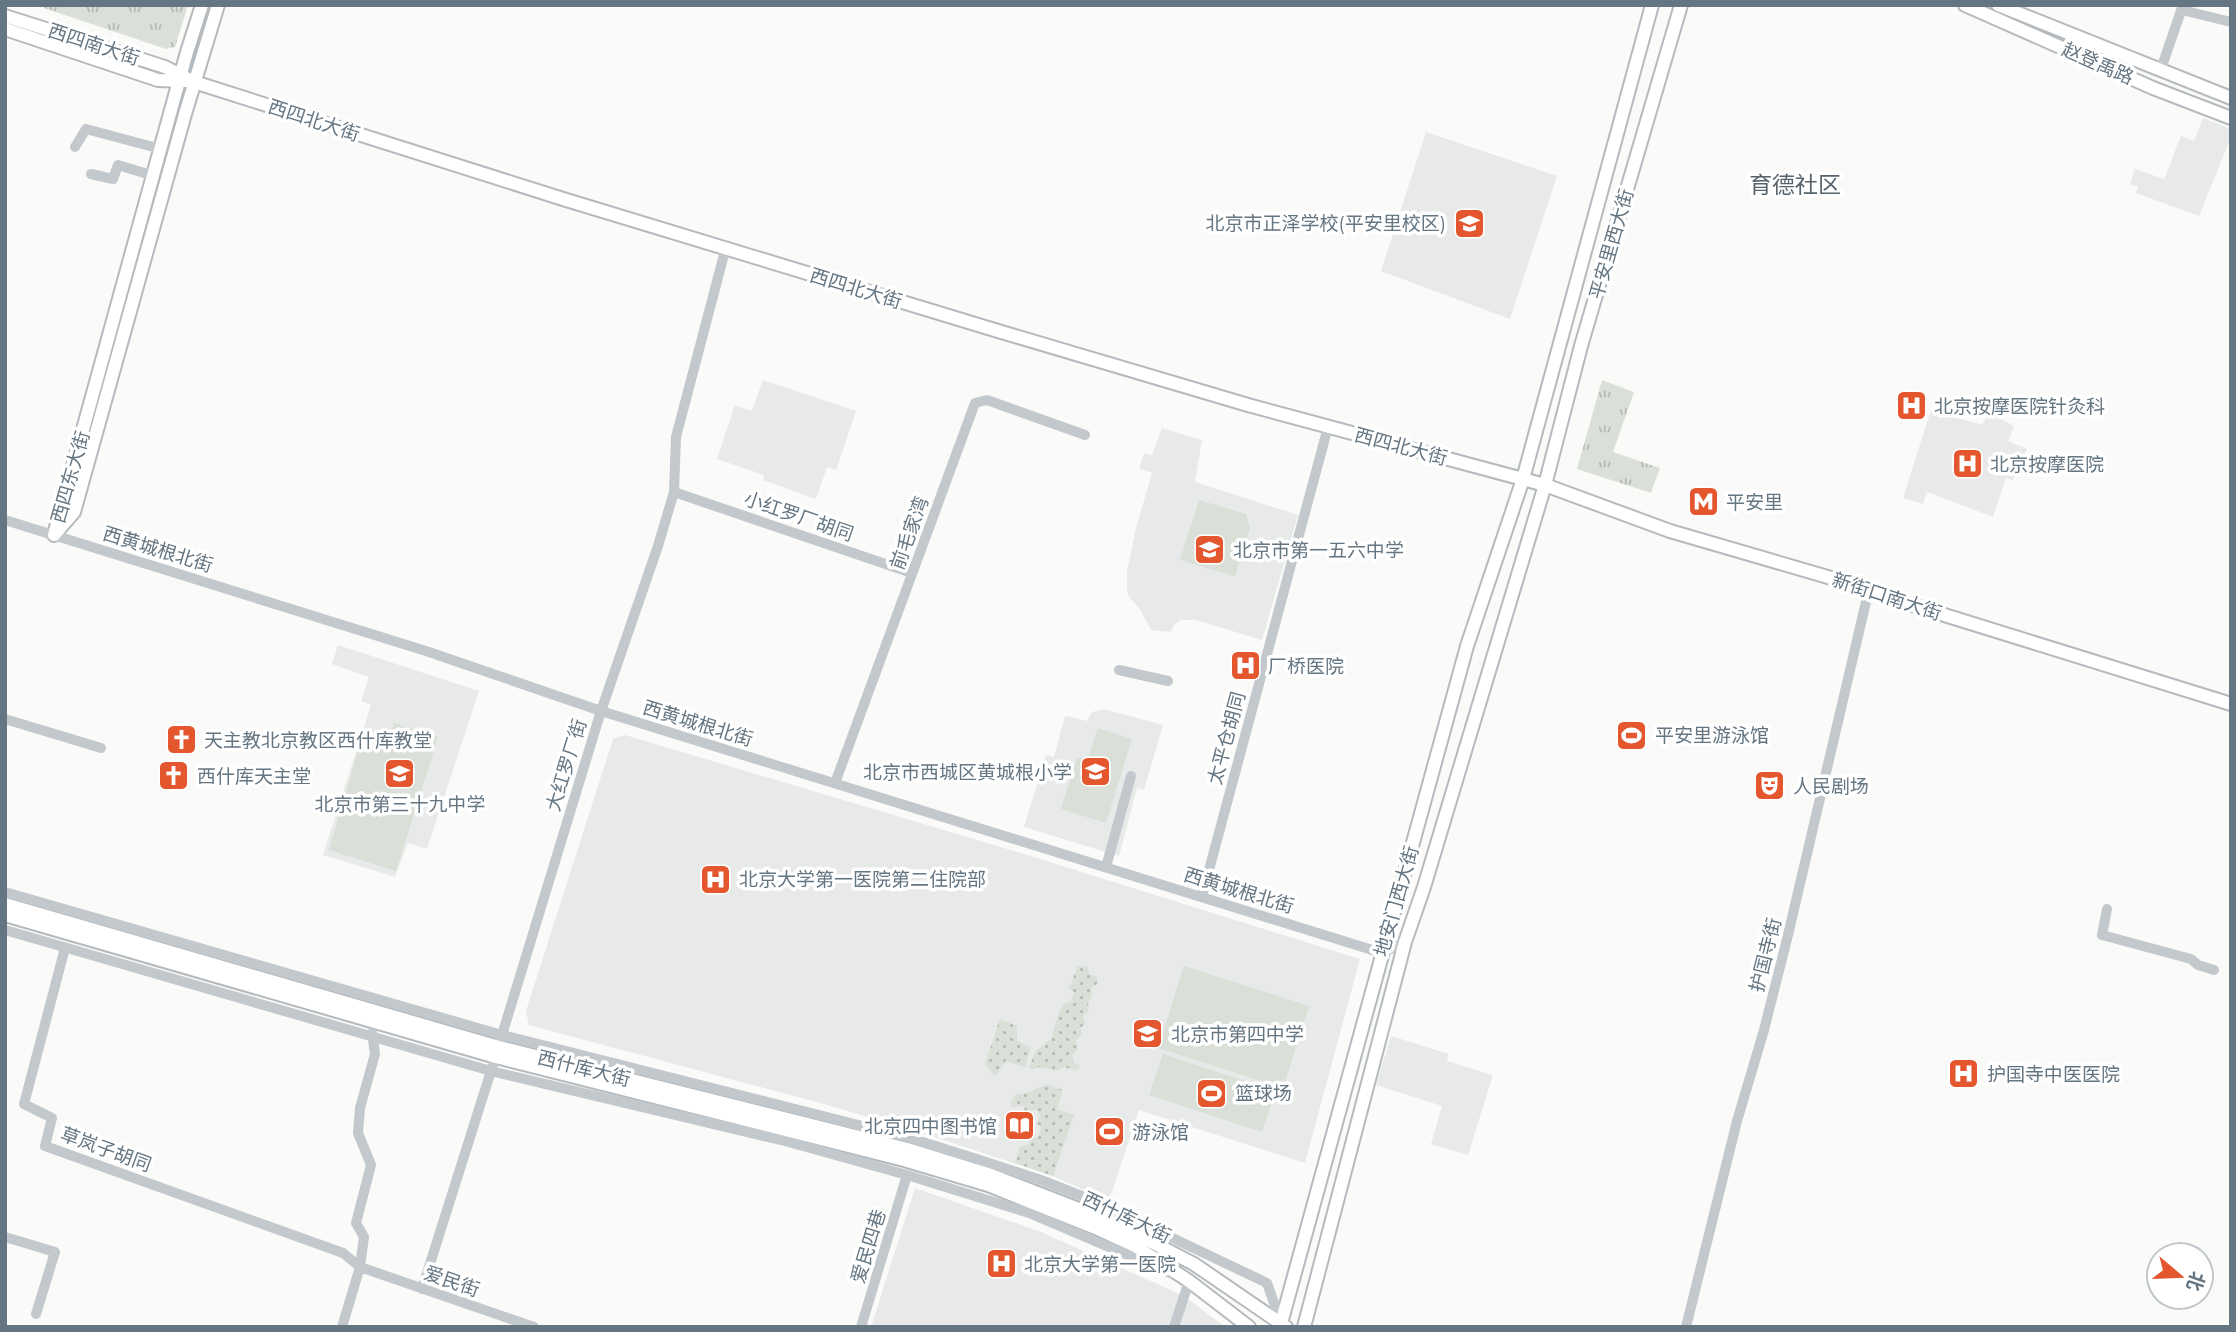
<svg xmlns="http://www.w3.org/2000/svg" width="2236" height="1332" font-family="Montserrat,'Noto Sans SC',sans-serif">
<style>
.built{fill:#e8e9e9}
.grass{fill:url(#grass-dots)}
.park{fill:url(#park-tufts)}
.pitch{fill:#dadfd7}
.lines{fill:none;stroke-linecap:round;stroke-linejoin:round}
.major-casing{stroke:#b5babe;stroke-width:16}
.minor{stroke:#c3c8cc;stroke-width:10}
.major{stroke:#fff;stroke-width:12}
.labels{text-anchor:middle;stroke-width:7;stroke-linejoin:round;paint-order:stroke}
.street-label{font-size:19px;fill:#657683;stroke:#fff}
.poi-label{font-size:19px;fill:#657683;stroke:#fff;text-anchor:start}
.quarter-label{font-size:23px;fill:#57646e;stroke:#fff}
</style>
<defs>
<pattern id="grass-dots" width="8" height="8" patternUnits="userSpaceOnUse" patternTransform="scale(1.75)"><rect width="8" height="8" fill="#dadfd7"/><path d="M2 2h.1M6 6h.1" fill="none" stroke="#b4b9b4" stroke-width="1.8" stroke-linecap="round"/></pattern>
<pattern id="park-tufts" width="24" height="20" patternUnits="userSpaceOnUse" patternTransform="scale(1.75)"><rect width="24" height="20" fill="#dadfd7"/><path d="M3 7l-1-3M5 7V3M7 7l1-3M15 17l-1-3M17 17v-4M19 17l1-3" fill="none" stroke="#b4b9b4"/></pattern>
</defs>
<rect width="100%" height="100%" fill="#fafaf8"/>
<path class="built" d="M2203 118 2231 129V137L2199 216 2136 193 2138 187 2130 184 2135 169 2164 179 2181 136 2194 141Z
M1426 132 1557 176 1510 319 1381 271Z
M763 380 856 411 836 470 827 467 816 499 763 480 764 475 717 459 735 405 752 411Z
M1931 410 1982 425 1989 413 2014 426 2008 441 2027 449 2013 481 2006 478 1993 517 1927 492 1923 504 1903 498Z
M1162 428 1202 440 1195 482 1298 515 1262 640 1196 620H1181L1175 624 1170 632 1151 630 1140 609 1129 597 1127 591V572L1136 528 1152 473 1139 469 1144 453 1152 455Z
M338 645 479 691 427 849 408 843 395 877 323 855 371 705 361 701 369 677 332 664Z
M1104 709 1163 725 1144 790 1137 788 1119 856 1024 827 1046 755 1054 757 1065 716 1087 721 1092 712Z
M625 735 1014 851 1360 959 1305 1163 1139 1110 1109 1201 1053 1176 925 1134 831 1106 529 1025 526 1011 613 739Z
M1391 1036 1449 1054 1447 1061 1493 1075 1468 1155 1431 1144 1442 1106 1376 1085Z
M915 1188 1041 1232 1184 1296 1225 1327H962L955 1324 953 1327H871Z"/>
<path class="grass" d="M1078 966H1087L1089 974 1097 977 1098 983 1091 988 1092 996 1088 1002 1089 1010 1083 1016 1085 1024 1080 1028 1082 1034 1076 1041 1078 1049 1072 1055 1074 1064 1080 1065 1077 1071 1064 1067 1057 1071 1040 1067 1033 1069 1029 1068 1035 1052 1051 1039 1060 1009 1065 1003 1071 1002 1074 992 1069 988Z
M1000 1019 1017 1026V1041L1031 1047 1025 1067 1006 1061 995 1076 985 1064Z
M1049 1085 1063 1090 1057 1109 1074 1115 1053 1176 1015 1163 1020 1146 1029 1145 1031 1138 1038 1137 1041 1128 1036 1124 1040 1116 1036 1110 1025 1111 1023 1106 1011 1107V1100L1017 1094C1027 1095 1037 1086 1049 1085Z"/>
<path class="park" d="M44 5H188L175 47 166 49 44 8Z
M1602 380 1634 392 1613 452 1660 468 1651 493 1577 469Z"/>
<path class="pitch" d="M1199 500 1246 514 1250 528 1235 576 1180 560Z
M394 723 438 737 396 871 329 850 362 737 387 745Z
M1098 728 1132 739 1106 823 1061 809 1077 758 1087 761Z
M1184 966 1309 1006 1283 1088 1158 1048Z
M1163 1054 1275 1091 1262 1132 1149 1095Z"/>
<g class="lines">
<defs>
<path id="major" d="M1965 5 2153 88 2231 118
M1998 5 2231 98
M5 16 165 67 194 82 563 199 998 331 1248 405 1545 485 1670 531 1869 589 1909 604 2231 704
M5 29 158 80 186 81
M55 531 187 52 202 5
M54 535 74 512 185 114 218 5
M5 904 499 1047 907 1149 991 1175 1102 1218 1138 1235 1194 1264 1286 1327
M5 915 496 1057 904 1160 988 1185 1098 1229 1135 1246 1189 1281 1249 1327
M1280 1327 1467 646 1523 479 1652 5
M1304 1327 1405 942 1424 887 1545 485 1581 346 1681 5"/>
</defs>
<use href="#major" class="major-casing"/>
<path class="minor" d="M2182 10 2231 22
M2161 69 2183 5
M75 147 86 129 161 149
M91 174 113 179 118 165 154 176
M674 492 912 573
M5 520 426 651 601 711 1382 953 1405 942
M1119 670 1168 681
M5 719 101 748
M835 783 975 403 987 400 1085 435
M1106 867 1131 776
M5 892 502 1035 910 1138 983 1161 1041 1180 1097 1202 1267 1283 1281 1323
M1202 896 1328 427
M2107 909 2102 935 2191 959 2198 965 2214 970
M5 930 491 1071 785 1141 907 1175 1029 1213 1170 1273
M65 948 24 1104 52 1118 45 1146 343 1253 360 1267 534 1327
M5 1237 55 1252 36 1314
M422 1289 491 1071 601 711 658 546 674 492 676 437 726 247
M342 1327 360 1267 364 1237 356 1223 371 1165 358 1133 360 1108 375 1054 372 1033
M861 1327 907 1175
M1174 1327 1189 1281 1185 1279
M1686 1327 1737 1121 1764 1030 1788 935 1869 589"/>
<use href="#major" class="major"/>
</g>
<defs>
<symbol id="school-square" viewBox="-11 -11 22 22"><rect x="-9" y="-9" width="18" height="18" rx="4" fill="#e4572e" stroke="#fff"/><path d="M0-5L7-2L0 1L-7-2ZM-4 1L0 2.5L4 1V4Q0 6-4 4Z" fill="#fff"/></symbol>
<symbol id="hospital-square" viewBox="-11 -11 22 22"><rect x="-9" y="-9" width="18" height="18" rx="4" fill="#e4572e" stroke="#fff"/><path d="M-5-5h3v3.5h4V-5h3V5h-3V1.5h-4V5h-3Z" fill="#fff"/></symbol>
<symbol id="metro-square" viewBox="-11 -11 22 22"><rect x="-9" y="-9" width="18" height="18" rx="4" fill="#e4572e" stroke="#fff"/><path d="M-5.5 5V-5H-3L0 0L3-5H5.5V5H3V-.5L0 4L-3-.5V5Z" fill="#fff"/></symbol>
<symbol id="stadium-square" viewBox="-11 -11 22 22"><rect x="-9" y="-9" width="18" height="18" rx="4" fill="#e4572e" stroke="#fff"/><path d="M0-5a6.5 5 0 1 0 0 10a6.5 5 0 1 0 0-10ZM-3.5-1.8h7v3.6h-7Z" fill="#fff"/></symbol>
<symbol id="church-square" viewBox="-11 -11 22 22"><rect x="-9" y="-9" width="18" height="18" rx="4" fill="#e4572e" stroke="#fff"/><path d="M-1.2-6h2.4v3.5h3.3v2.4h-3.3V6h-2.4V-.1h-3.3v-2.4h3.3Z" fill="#fff"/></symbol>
<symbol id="theatre-square" viewBox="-11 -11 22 22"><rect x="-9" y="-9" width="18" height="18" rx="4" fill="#e4572e" stroke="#fff"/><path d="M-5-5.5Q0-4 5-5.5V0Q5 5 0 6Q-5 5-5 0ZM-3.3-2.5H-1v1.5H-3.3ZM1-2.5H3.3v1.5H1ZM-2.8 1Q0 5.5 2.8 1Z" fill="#fff"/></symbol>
<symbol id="library-square" viewBox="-11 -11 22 22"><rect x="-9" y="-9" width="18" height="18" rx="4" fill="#e4572e" stroke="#fff"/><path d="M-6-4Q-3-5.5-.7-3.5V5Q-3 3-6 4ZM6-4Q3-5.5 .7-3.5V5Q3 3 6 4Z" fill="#fff"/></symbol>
</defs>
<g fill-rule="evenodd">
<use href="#school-square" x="1452" y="206" width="35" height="35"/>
<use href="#hospital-square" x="1894" y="388" width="35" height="35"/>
<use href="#hospital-square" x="1950" y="446" width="35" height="35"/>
<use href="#metro-square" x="1686" y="484" width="35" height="35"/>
<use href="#school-square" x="1192" y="532" width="35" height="35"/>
<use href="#hospital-square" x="1228" y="648" width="35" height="35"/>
<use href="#stadium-square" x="1614" y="718" width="35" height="35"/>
<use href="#church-square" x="164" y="722" width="35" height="35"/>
<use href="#school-square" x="1078" y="754" width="35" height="35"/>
<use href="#school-square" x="382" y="756" width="35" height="35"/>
<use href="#church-square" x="156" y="758" width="35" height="35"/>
<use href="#theatre-square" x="1752" y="768" width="35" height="35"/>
<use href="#hospital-square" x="698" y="862" width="35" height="35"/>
<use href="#school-square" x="1130" y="1016" width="35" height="35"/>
<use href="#hospital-square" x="1946" y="1056" width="35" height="35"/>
<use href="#stadium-square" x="1194" y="1076" width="35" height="35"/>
<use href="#library-square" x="1002" y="1108" width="35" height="35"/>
<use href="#stadium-square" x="1092" y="1114" width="35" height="35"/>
<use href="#hospital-square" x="984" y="1246" width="35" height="35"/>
</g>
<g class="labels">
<g class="street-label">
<text transform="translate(94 44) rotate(18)" y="7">西四南大街</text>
<text transform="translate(2098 63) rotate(24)" y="7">赵登禹路</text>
<text transform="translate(314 120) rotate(18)" y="7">西四北大街</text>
<text transform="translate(1611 244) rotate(-74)" y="7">平安里西大街</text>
<text transform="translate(856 288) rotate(17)" y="7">西四北大街</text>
<text transform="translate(1401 446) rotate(15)" y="7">西四北大街</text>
<text transform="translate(70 477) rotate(-74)" y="7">西四东大街</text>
<text transform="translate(799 516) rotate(19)" y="7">小红罗厂胡同</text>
<text transform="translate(909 533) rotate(-70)" y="7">前毛家湾</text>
<text transform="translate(158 549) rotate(17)" y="7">西黄城根北街</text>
<text transform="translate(1887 596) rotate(18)" y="7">新街口南大街</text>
<text transform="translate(698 723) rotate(17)" y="7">西黄城根北街</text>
<text transform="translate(1226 738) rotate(-75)" y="7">太平仓胡同</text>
<text transform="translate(566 765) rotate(-73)" y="7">大红罗厂街</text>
<text transform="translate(1239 890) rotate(17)" y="7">西黄城根北街</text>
<text transform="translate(1396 901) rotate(-74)" y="7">地安门西大街</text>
<text transform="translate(1765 955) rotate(-76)" y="7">护国寺街</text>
<text transform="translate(584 1068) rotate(14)" y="7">西什库大街</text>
<text transform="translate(106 1149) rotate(20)" y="7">草岚子胡同</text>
<text transform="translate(1127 1217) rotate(25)" y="7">西什库大街</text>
<text transform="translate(868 1246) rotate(-73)" y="7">爱民四巷</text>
<text transform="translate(452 1281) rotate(19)" y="7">爱民街</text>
</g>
<g class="poi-label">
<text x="1446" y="230" text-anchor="end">北京市正泽学校(平安里校区)</text>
<text x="1934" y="413">北京按摩医院针灸科</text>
<text x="1990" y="471">北京按摩医院</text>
<text x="1726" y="509">平安里</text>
<text x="1233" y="557">北京市第一五六中学</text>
<text x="1268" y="673">厂桥医院</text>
<text x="1655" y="742">平安里游泳馆</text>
<text x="204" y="747">天主教北京教区西什库教堂</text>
<text x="1072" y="779" text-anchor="end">北京市西城区黄城根小学</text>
<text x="197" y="783">西什库天主堂</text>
<text x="1793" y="793">人民剧场</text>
<text x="400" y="811" text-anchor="middle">北京市第三十九中学</text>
<text x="739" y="886">北京大学第一医院第二住院部</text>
<text x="1171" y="1041">北京市第四中学</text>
<text x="1987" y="1081">护国寺中医医院</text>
<text x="1235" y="1100">篮球场</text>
<text x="997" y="1133" text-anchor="end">北京四中图书馆</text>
<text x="1132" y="1139">游泳馆</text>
<text x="1024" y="1271">北京大学第一医院</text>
</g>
<g class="quarter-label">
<text x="1795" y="193">育德社区</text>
</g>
</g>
<rect width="2236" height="1332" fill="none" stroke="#657683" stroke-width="14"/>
<g transform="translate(2180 1276) rotate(109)"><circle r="33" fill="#ffffff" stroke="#c1c8cd" stroke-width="2"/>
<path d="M0-5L12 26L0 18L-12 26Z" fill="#e4572e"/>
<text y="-10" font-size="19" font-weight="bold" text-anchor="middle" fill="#657683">北</text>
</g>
</svg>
